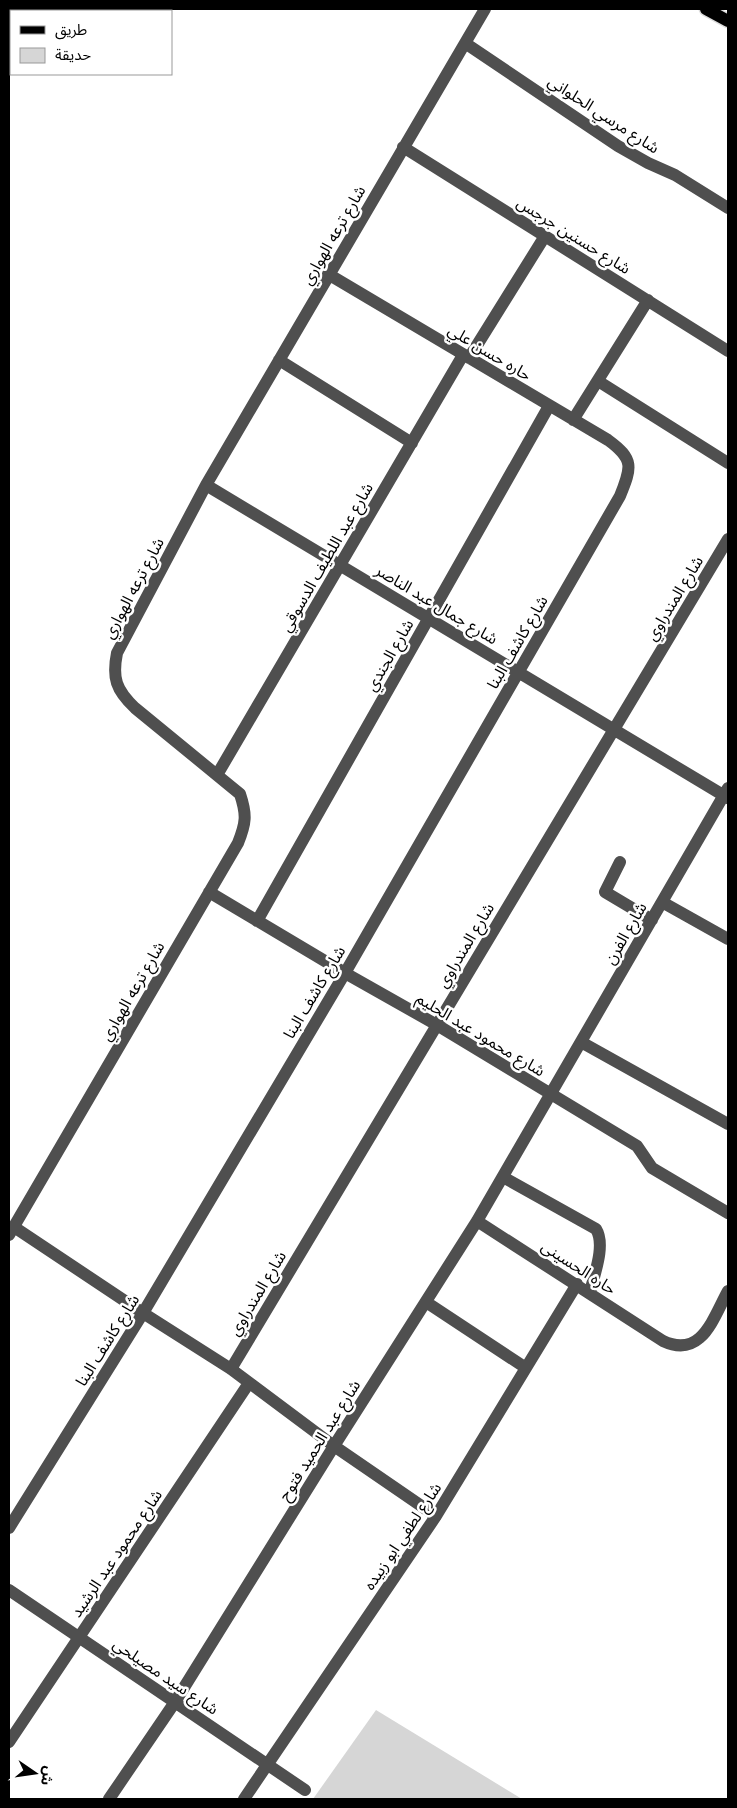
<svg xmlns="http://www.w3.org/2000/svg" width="737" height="1808" font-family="'Fira Sans','Noto Sans Arabic',sans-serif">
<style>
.green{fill:#d6d6d6}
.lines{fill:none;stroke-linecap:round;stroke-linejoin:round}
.major-casing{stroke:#dbdbdb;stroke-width:15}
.minor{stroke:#4f4f4f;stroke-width:12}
.major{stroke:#000;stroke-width:12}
.labels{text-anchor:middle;stroke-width:5;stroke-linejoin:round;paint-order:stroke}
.street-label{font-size:16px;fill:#000;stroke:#fff}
</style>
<rect width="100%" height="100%" fill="#fff"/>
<path class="green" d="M376 1710 522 1799H313Z"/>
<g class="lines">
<defs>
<path id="major" d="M706 9 728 21"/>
</defs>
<use href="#major" class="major-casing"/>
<path class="minor" d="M465 43 618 146 648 163 675 175 728 208
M403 147 728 351
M469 358 545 236
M279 360 412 443
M598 381 728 463
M573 420 648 300
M206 485 728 798
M217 775 463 355
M620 862 605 892 652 920
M209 892 345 973 437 1025 637 1146 652 1168 728 1213
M662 902 728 939
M257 921 549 406
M581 1042 728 1124
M503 1177 596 1229C606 1245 594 1275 590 1292
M477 1221 663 1341C702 1359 713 1318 728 1291
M14 1227 143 1313 231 1369 334 1446 436 1516
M9 1235 238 843C246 823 247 815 240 794L135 708C116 690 112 678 117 653L206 485 485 9
M426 1302 526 1368
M231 1369 728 539
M9 1528 143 1313 345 973 620 496C632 467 634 459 608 440L328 274
M9 1590 305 1790
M9 1742 249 1383
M109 1799 175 1702 334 1446 477 1221 728 788
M244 1799 436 1516 577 1284"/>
<use href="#major" class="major"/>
</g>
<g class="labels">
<g class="street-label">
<text transform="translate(604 114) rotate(33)" y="6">شارع مرسي الحلواني</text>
<text transform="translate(333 235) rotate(-60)" y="6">شارع ترعه الهواري</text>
<text transform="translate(574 235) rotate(32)" y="6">شارع حسنين جرجس</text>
<text transform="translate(490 352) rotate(31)" y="6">حاره حسن علي</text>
<text transform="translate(326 557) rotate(-60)" y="6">شارع عبد اللطيف الدسوقي</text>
<text transform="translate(133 588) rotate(-62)" y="6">شارع ترعه الهواري</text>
<text transform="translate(674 598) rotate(-59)" y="6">شارع المندراوي</text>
<text transform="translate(437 604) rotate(31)" y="6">شارع جمال عبد الناصر</text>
<text transform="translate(517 642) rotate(-60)" y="6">شارع كاشف البنا</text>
<text transform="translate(389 655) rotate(-60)" y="6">شارع الجندي</text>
<text transform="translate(625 933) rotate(-60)" y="6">شارع الفرن</text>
<text transform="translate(465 945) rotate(-59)" y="6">شارع المندراوي</text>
<text transform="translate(132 991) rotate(-60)" y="6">شارع ترعه الهواري</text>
<text transform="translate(314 992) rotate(-59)" y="6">شارع كاشف البنا</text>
<text transform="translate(481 1034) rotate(31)" y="6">شارع محمود عبد الحليم</text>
<text transform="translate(579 1267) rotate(33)" y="6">حاره الحسينى</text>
<text transform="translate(257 1293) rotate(-59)" y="6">شارع المندراوي</text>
<text transform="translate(107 1340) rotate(-58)" y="6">شارع كاشف البنا</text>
<text transform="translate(319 1440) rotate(-58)" y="6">شارع عبد الحميد فتوح</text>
<text transform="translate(402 1536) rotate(-56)" y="6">شارع لطفي ابو زبيده</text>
<text transform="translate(116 1553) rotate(-56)" y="6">شارع محمود عبد الرشيد</text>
<text transform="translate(166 1676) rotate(34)" y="6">شارع سيد مصيلحي</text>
</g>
</g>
<rect width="737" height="1808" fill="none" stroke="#000000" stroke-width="20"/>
<rect x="10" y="10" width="162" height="65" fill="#ffffff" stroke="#999999"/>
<rect x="20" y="26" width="25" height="8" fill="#000000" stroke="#999999"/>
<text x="55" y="35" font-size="15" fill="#000000">طريق</text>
<rect x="20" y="48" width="25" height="15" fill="#d6d6d6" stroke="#999999"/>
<text x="55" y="60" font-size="15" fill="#000000">حديقة</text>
<g transform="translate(35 1773) rotate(103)" stroke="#ffffff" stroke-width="4" paint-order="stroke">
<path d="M0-4L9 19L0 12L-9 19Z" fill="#000000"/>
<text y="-8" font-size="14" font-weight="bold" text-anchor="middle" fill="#000000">ش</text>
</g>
</svg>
